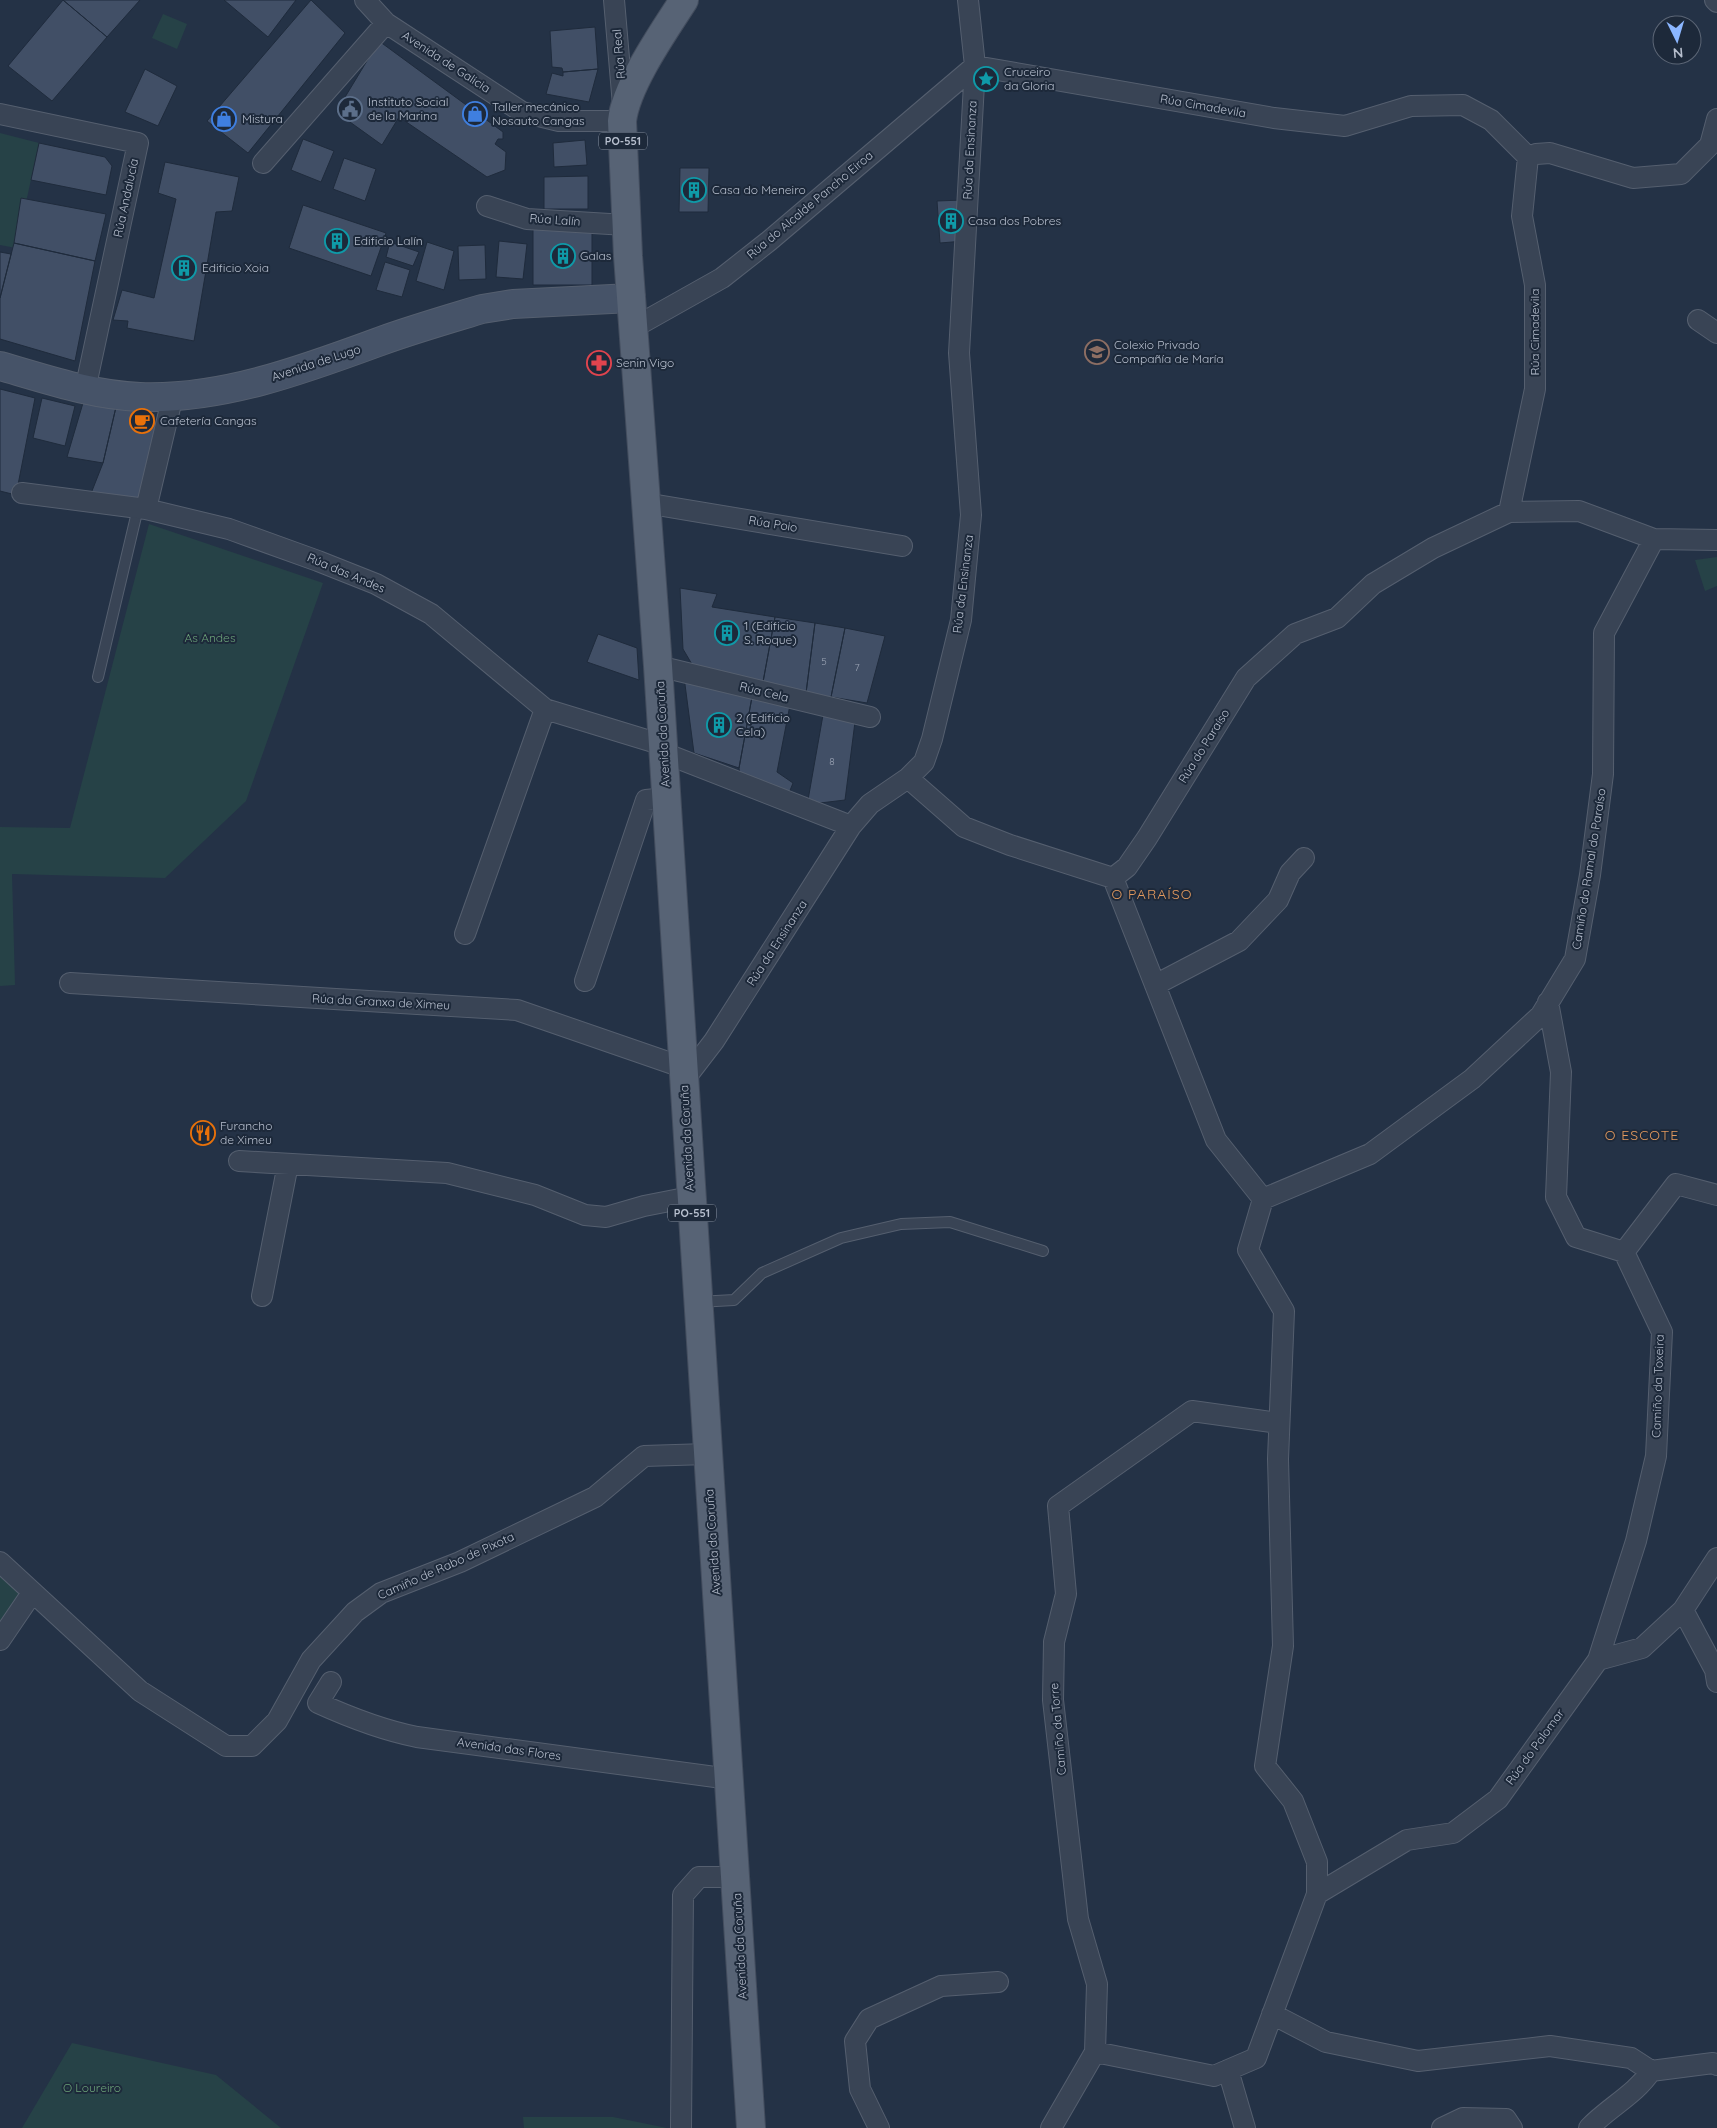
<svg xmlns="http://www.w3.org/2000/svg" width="1717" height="2128" font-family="Quicksand,sans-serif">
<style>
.green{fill:#264247}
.building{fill:#414f66;stroke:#1f2b3c}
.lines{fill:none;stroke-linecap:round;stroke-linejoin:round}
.lane-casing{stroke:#555f6f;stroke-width:12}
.street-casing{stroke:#555f6f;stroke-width:22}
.secondary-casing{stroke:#555f6f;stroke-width:30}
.primary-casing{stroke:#434d5e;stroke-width:30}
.lane{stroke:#394455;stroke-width:10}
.street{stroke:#394455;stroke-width:20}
.secondary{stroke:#465368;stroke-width:28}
.primary{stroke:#576375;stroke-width:28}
.labels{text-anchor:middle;stroke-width:4;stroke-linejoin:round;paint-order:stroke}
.number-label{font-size:10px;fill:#9aa3b4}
.shield{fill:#1d293a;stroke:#8992a2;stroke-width:1}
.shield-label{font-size:11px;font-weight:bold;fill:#b7bfce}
.street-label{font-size:12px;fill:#b7bfce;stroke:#1d293a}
.poi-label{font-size:12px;fill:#b7bfce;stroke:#1d293a;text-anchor:start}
.park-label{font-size:12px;fill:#6ba278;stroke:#1d293a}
.neighbourhood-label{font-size:14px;letter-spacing:1px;fill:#e2995e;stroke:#1d293a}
</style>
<rect width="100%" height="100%" fill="#243246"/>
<path class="green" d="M163 14 187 24 177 49 152 38Z
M0 133 39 143 16 248 0 245Z
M149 524 323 583 246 801 165 878 12 874 15 985 0 986V827L70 828Z
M1717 557V586L1705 591 1695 560Z
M0 1562 32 1593 0 1640Z
M72 2043 216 2075 281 2128H22Z
M523 2117H613L667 2128H524Z"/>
<path class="building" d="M63 0 107 37 52 101 8 66Z
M63 0H140L107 37Z
M224 0H296L268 37Z
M311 0 345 33 248 153 207 121Z
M595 27 598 69 563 72 562 68 552 67 550 31Z
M379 41 503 132V139H498L495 144 506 152 505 170 487 177 399 117 382 145 336 112Z
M145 69 177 86 158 126 125 112Z
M598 69 589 102 546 94 552 73 563 76V72Z
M303 139 334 151 321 182 291 170Z
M585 140 587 165 554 167 553 143Z
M39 143 105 157 112 166 106 195 31 180Z
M344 158 376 169 365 201 333 189Z
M165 162 239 177 232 211 216 212 194 341 127 328 128 321 113 320 122 290 154 298 176 199 158 193Z
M680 168H709L708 212H679Z
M588 176V209H544V177Z
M21 198 106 214 95 261 14 243Z
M963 200 964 241 940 243 937 201Z
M303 205 386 233 371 276 289 248Z
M533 227H592V285H533Z
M499 241 527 244 523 279 496 277Z
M390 242 419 252 413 266 386 257Z
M427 242 454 251 444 290 416 281Z
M14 243 95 261 75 361 0 339V298Z
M485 245 486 279 459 280 458 246Z
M0 252 11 254 0 298Z
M385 262 410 270 402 297 376 290Z
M0 389 35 398 16 495 0 491Z
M42 398 75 406 65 446 33 438Z
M83 403 116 407 103 463 67 457Z
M140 406 155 414 156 423 139 501 90 496 103 463 116 407Z
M680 588 717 594 712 607 775 617 763 682 693 666 683 649Z
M775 617 815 623 806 693 763 682Z
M815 623 845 628 831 697 806 693Z
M845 628 885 636 867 703 831 697Z
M598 634 637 648 639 680 587 662Z
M684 677 752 697 739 768 694 753Z
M752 697 790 705 777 772 793 783 789 793 740 776 739 768Z
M823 715 855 722 845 800 820 803 808 800Z"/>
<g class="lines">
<defs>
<path id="lane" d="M98 677 138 508
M698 1302 734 1300 762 1273 841 1238 901 1224 950 1222 1043 1251"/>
<path id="street" d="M365 0 386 23 522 112 559 121H622
M614 0 623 105
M1715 0 1717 2
M0 114 138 143 85 390
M1528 157 1536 154 1550 153 1633 178 1681 174 1710 145 1717 119
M263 163 386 23
M487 206 527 219 626 225
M1698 320 1717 333
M633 328 722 278 769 241 975 66 1274 118 1345 126 1411 106 1463 105 1491 120 1528 157
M22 493 146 509 229 529 318 561 376 584 431 614 545 709 663 745
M645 503 902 546
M146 509 173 395
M1509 512 1535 389V285L1522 216 1528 157
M658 666 870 717
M664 753 851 826
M908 778 964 827 1010 845 1113 878
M1113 878 1127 867 1147 838 1246 678 1295 634 1337 618 1373 584 1433 548 1509 512 1579 511 1654 539 1717 540
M465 934 545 709
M585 981 646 800 666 798
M70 983 517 1010 682 1067
M1155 985 1239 941 1278 900 1290 873 1304 858
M684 1080 714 1041 851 826 870 804 908 778 924 762 932 739 961 620 971 515 959 353 975 66 968 0
M239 1161 447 1173 535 1195 585 1215 606 1217 644 1206 690 1197
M1263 1199 1370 1154 1472 1079 1541 1015 1575 959 1590 875 1603 774 1604 633 1654 539
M1624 1252 1676 1184 1717 1195
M262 1296 288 1164
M0 1562 140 1691 226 1746H252L277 1721 311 1660 355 1612 381 1593 460 1562 595 1497 644 1456 707 1454
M1683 1610 1715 1670 1717 1682
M0 1640 32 1593
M1598 1660 1642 1648 1683 1610 1717 1558
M331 1682 318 1703C351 1718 382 1730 417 1737L730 1779
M1317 1894 1407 1840 1453 1833 1498 1799 1598 1660 1636 1541 1656 1456 1662 1332 1624 1252 1576 1237 1556 1197 1561 1072 1548 1002
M1272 2014 1326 2042 1418 2061 1550 2046 1631 2058 1651 2071C1635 2095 1609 2107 1589 2128
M1095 2052 1214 2076 1256 2058 1317 1894V1862L1293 1801 1265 1766 1283 1646 1278 1459 1284 1311 1248 1250 1263 1199 1216 1140 1113 878
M1228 2070 1245 2128
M1651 2071 1713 2063 1717 2065
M681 2128 683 1895 699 1877H736
M879 2128 860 2089 855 2041 869 2019 941 1986 998 1982
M1051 2128 1095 2052 1097 1984 1078 1919 1053 1700 1054 1642 1066 1594 1058 1506 1192 1411 1279 1423
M1442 2128 1463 2118 1506 2119 1512 2128"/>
<path id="secondary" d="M0 366C46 379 91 395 140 397 222 400 305 369 381 341 414 329 449 319 482 309L513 304 631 298"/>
<path id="primary" d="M684 0C664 31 626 85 622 121L628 256 658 666 751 2128"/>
</defs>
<use href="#lane" class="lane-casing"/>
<use href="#street" class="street-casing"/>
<use href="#secondary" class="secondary-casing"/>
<use href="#primary" class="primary-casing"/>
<use href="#lane" class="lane"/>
<use href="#street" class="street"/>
<use href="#secondary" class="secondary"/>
<use href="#primary" class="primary"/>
</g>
<defs>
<symbol id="sight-ring" viewBox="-11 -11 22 22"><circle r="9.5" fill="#1d293a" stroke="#0f9aa8" stroke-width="1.5"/><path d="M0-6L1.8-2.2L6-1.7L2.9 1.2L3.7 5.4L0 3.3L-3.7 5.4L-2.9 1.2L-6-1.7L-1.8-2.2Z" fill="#0f9aa8"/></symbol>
<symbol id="civic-ring" viewBox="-11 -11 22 22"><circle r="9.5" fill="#1d293a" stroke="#5c6f8a" stroke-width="1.5"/><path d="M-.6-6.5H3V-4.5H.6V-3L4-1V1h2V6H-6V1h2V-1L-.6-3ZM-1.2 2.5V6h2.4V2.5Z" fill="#5c6f8a"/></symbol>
<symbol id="shop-ring" viewBox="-11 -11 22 22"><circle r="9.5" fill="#1d293a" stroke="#3f7fe0" stroke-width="1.5"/><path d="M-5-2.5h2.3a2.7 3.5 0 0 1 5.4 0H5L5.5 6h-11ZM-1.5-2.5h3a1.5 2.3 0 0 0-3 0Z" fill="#3f7fe0"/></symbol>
<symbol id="building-ring" viewBox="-11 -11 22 22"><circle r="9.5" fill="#1d293a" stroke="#0f9aa8" stroke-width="1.5"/><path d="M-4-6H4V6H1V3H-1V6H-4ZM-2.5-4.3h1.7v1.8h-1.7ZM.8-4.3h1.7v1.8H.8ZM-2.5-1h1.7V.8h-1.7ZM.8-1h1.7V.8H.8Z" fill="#0f9aa8"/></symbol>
<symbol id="school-ring" viewBox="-11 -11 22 22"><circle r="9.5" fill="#1d293a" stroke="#8d6e63" stroke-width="1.5"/><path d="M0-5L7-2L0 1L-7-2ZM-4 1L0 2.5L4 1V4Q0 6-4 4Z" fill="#8d6e63"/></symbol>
<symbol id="pharmacy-ring" viewBox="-11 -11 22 22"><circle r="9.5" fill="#1d293a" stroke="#e0444e" stroke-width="1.5"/><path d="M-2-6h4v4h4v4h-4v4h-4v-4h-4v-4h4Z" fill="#e0444e"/></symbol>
<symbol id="cafe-ring" viewBox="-11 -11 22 22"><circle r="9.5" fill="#1d293a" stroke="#e8710a" stroke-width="1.5"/><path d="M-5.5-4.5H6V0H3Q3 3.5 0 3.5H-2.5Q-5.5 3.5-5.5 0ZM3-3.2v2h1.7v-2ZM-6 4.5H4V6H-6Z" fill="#e8710a"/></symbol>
<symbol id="restaurant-ring" viewBox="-11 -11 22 22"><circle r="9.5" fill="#1d293a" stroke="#e8710a" stroke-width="1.5"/><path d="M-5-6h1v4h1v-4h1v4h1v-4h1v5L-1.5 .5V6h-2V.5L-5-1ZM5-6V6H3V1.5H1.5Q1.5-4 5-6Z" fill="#e8710a"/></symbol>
</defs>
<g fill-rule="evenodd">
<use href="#sight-ring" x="972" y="65" width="28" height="28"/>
<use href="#civic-ring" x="336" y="95" width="28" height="28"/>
<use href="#shop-ring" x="461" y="100" width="28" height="28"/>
<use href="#shop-ring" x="210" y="105" width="28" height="28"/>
<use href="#building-ring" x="680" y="176" width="28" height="28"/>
<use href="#building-ring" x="937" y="207" width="28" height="28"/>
<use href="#building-ring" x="323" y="227" width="28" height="28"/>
<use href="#building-ring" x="549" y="242" width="28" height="28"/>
<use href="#building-ring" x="170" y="254" width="28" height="28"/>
<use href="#school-ring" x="1083" y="338" width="28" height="28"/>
<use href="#pharmacy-ring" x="585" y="349" width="28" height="28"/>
<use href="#cafe-ring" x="128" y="407" width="28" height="28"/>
<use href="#building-ring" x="713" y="619" width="28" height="28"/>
<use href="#building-ring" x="705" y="711" width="28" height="28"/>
<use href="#restaurant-ring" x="189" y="1119" width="28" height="28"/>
</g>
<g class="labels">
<g class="number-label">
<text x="824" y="665">5</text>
<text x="857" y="671">7</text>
<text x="832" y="765">8</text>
</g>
<g class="shield">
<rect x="599" y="132.5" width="48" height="17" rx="4"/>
<rect x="668" y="1204.5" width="48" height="17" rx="4"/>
</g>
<g class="shield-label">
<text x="623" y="145">PO-551</text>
<text x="692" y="1217">PO-551</text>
</g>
<g class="street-label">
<text transform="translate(619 54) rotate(-95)" y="4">Rúa Real</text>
<text transform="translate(446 62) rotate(33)" y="4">Avenida de Galicia</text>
<text transform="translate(1203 106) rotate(10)" y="4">Rúa Cimadevila</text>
<text transform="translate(970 150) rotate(-87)" y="4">Rúa da Ensinanza</text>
<text transform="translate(126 198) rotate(-78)" y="4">Rúa Andalucía</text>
<text transform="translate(810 205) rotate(-40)" y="4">Rúa do Alcalde Pancho Eiroa</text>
<text transform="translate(555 220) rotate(4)" y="4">Rúa Lalín</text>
<text transform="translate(1535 332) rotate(-90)" y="4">Rúa Cimadevila</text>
<text transform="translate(316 363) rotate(-18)" y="4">Avenida de Lugo</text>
<text transform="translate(773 524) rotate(9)" y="4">Rúa Poio</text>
<text transform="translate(346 573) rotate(23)" y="4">Rúa das Andes</text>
<text transform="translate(963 584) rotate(-83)" y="4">Rúa da Ensinanza</text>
<text transform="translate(764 692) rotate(14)" y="4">Rúa Cela</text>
<text transform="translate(663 734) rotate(-93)" y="4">Avenida da Coruña</text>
<text transform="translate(1204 746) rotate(-58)" y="4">Rúa do Paraíso</text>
<text transform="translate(1589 869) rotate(-81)" y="4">Camiño do Ramal do Paraíso</text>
<text transform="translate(777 943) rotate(-57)" y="4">Rúa da Ensinanza</text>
<text transform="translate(381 1002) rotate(3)" y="4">Rúa da Granxa de Ximeu</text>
<text transform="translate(687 1138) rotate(-93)" y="4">Avenida da Coruña</text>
<text transform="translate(1658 1386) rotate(-88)" y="4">Camiño da Toxeira</text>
<text transform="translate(713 1542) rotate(-94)" y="4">Avenida da Coruña</text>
<text transform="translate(446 1566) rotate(-24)" y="4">Camiño de Rabo de Pixota</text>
<text transform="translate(1058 1729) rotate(-95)" y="4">Camiño da Torre</text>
<text transform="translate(1535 1747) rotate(-54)" y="4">Rúa do Palomar</text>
<text transform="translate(509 1749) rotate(8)" y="4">Avenida das Flores</text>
<text transform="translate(740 1946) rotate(-93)" y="4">Avenida da Coruña</text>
</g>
<g class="poi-label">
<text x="1004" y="76">Cruceiro<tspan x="1004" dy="14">da Gloria</tspan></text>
<text x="368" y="106">Instituto Social<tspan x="368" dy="14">de la Marina</tspan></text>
<text x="492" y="111">Taller mecánico<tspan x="492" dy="14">Nosauto Cangas</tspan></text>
<text x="242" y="123">Mistura</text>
<text x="712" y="194">Casa do Meneiro</text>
<text x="968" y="225">Casa dos Pobres</text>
<text x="354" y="245">Edificio Lalín</text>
<text x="580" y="260">Galas</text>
<text x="202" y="272">Edificio Xoia</text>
<text x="1114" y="349">Colexio Privado<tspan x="1114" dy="14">Compañía de María</tspan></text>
<text x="616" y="367">Senin Vigo</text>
<text x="160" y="425">Cafetería Cangas</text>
<text x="744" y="630">1 (Edificio<tspan x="744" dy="14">S. Roque)</tspan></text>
<text x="736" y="722">2 (Edificio<tspan x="736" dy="14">Cela)</tspan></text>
<text x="220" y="1130">Furancho<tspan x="220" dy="14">de Ximeu</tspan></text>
</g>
<g class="park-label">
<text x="210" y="642">As Andes</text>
<text x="92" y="2092">O Loureiro</text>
</g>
<g class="neighbourhood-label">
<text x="1152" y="899">O PARAÍSO</text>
<text x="1642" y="1140">O ESCOTE</text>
</g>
</g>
<g transform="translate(1677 40) rotate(175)"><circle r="24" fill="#1d293a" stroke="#5b6575"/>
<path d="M0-4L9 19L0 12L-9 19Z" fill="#8bb6ff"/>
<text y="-8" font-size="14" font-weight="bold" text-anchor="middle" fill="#b7bfce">N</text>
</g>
</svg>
